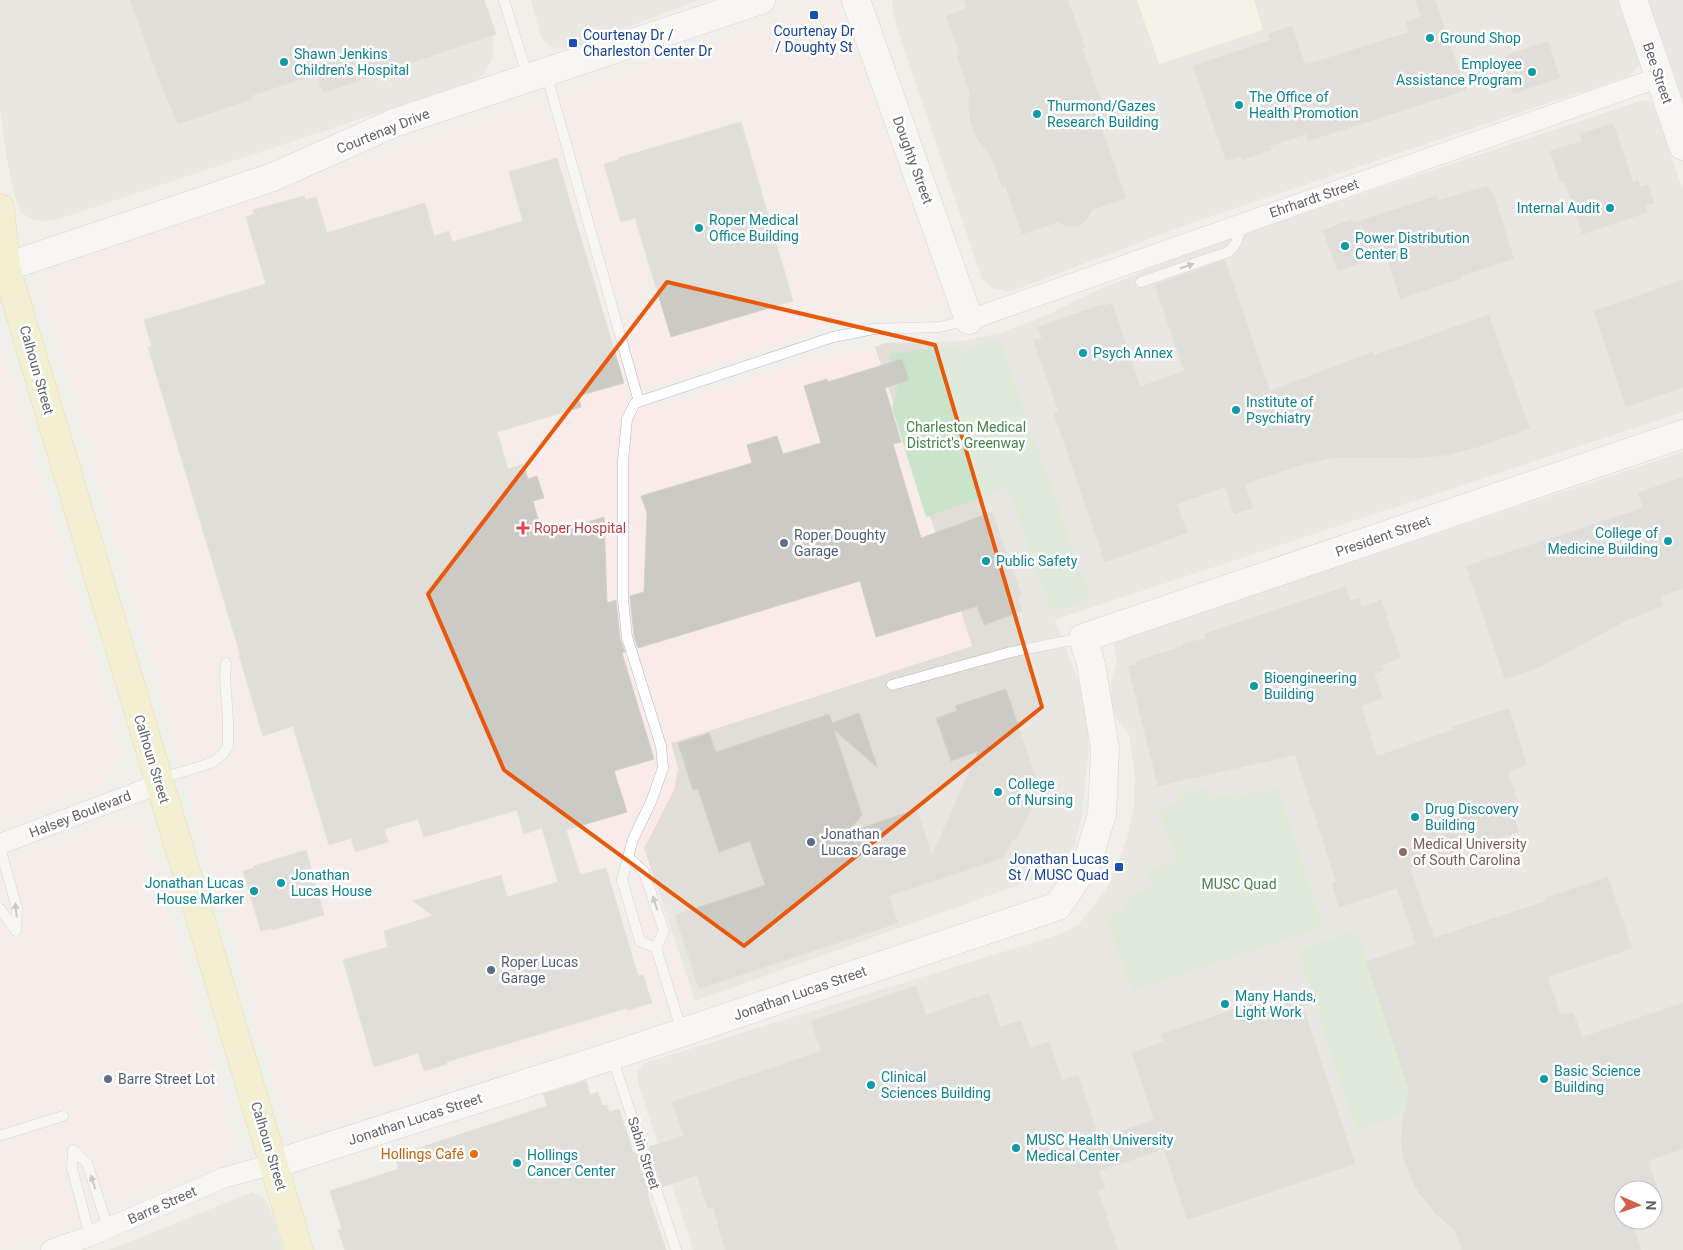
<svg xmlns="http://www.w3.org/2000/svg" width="1683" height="1250" font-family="Roboto,sans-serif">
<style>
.commercial{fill:#faf6e4}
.industrial{fill:#dfdedb}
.education{fill:#e0ded7;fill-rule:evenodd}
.medical{fill:#f9ebe9}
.green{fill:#c9e4cb}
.building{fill:#cccac5;stroke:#d4d1c8}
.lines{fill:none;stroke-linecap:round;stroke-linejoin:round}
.lane-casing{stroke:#b6b8bb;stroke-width:11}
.street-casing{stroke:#b6b8bb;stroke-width:21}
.secondary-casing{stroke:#b5b7bb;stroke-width:29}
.primary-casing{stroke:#e0c872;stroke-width:29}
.lane{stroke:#fff;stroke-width:10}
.street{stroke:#fff;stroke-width:20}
.secondary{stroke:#fff;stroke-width:28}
.primary{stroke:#f5efb9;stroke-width:28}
.oneway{fill:#989a9c}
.marked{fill:none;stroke:#e8590c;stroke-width:4;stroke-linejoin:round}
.transit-dot{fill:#1a4fb4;stroke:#fff;stroke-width:2}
.culture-dot{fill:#0f9aa8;stroke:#fff;stroke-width:2}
.health-dot{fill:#e0444e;stroke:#fff;stroke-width:2}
.service-dot{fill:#5c6f8a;stroke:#fff;stroke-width:2}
.education-dot{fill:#8d6e63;stroke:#fff;stroke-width:2}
.food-dot{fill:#e8710a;stroke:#fff;stroke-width:2}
.labels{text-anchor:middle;stroke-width:5;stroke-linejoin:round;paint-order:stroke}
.transit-label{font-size:14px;fill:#164399;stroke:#fff}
.culture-label{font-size:14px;fill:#0d838f;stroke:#fff;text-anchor:start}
.street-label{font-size:14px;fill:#606367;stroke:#fff}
.park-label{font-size:14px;fill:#428449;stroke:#fff}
.health-label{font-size:14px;fill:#be3a42;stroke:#fff;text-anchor:start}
.service-label{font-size:14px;fill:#4e5e75;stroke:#fff;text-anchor:start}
.education-label{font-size:14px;fill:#785e54;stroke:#fff;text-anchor:start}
.food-label{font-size:14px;fill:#c56008;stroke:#fff;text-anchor:end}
</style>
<rect width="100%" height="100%" fill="#f0efe9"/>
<path class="commercial" d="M1137 0H1254L1263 30 1159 64Z"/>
<path class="industrial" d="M1648 0H1683V100Z"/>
<path class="education" d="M0 0H482L493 40V56L484 74 474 81 59 219 45 221 34 220 21 213 15 196 7 160 0 108Z
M531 0H698L579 46 565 49 552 47 544 41 540 34Z
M893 0H1137L1159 64 1263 30 1254 0H1619L1638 53 1640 64 1633 73 1626 77 1188 224 1015 290 1005 291 993 288 982 279 897 28 892 7Z
M1643 100 1652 103 1656 111 1683 191V412L1057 619 1055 622 1079 682 1087 720 1089 751 1081 819 1075 845 1064 859 1052 870 1030 881 695 1001 644 848 657 823 678 769 671 743 972 646 875 347 885 343 962 341 1000 333 1047 315 1095 291 1197 249Z
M1683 452V1250H693L638 1083 637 1071 645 1063 1064 933 1080 923 1109 885 1127 839 1134 806 1135 775 1129 734 1117 720 1110 699 1111 682 1117 661 1113 641ZM1623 1190H1653V1220H1623Z
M252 1192 267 1201 273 1216 283 1250H109Z"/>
<path class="medical" d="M820 6 841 9 853 22 945 291 943 302 932 310 907 315H860L647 390 648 410 811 359 875 347 972 646 671 743 678 769 674 790 644 848 695 1001 323 1127H308L294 1123 282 1113 45 297 50 278 59 263Z
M0 336 123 750 118 767 105 784 0 823Z
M125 818 136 820 145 828 236 1137 234 1147 229 1158 214 1166 136 1193 92 1218 39 1241 0 1250V864Z"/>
<path class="green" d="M999 338 1090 599 1052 612 1008 488 926 517 892 408 898 386 889 357 892 353 958 346 961 352Z
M1206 788 1209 802 1217 799V797L1236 793 1237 798 1246 797V795L1277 788 1322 927 1132 991 1106 916 1125 910 1121 899 1153 887 1147 871 1178 861 1170 836 1167 837 1159 809 1178 803 1176 795Z
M1356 930 1415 1110 1357 1130 1298 950Z"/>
<path class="building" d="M130 0H484L496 34 323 93 317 74 251 96 252 99 178 124 163 90Z
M964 0H1068L1085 47 1082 48 1107 118 1099 121 1126 198 1092 210 1088 218 1079 226H1065L1058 222 1022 234 1005 186 1002 187 991 156 976 137 970 120 968 102 970 94 957 56 960 55 946 16 967 8Z
M1415 0H1435L1466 90 1308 141 1306 134 1270 146 1272 150 1242 160 1241 156 1226 161 1193 66 1270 40 1268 34 1292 26 1305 65 1409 32 1406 22 1421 16Z
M1548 41 1560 78 1513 94 1504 66 1510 64 1507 55Z
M741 122 793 301 671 337 635 218 621 222 604 164 618 160V158Z
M1613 123 1633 182 1638 180 1640 187 1648 185 1654 203 1645 206 1648 212 1582 234 1565 182 1561 183 1550 151 1582 141 1580 134Z
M557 158 624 383 578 396 581 407 497 432 508 469 523 464 528 479 537 476 544 498 533 501 543 536 604 517 607 603 616 600 620 638 625 652 622 653 654 759 614 771 627 812 566 830 580 875 606 868 638 976 643 975 652 1003 628 1010 627 1008 446 1062 447 1064 424 1071 418 1053 374 1067 343 960 388 947 384 931 433 916 413 901 501 875 507 897 558 882 542 828 524 834 517 810 424 837 418 819 384 829 388 842 355 852 351 838 329 845 293 726 263 736 239 655 240 654 148 347 152 346 144 320 266 284 246 217 254 214 253 210 304 196 306 200 316 197 327 233 425 203 434 236 449 231 452 242 523 221 509 172Z
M1488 186 1491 193 1493 192 1514 259 1461 276 1462 278 1400 299 1386 254 1338 271 1323 231 1339 224 1352 220 1353 223 1436 196 1437 201Z
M1225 260 1270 391 1372 352 1374 355 1489 315 1520 403 1530 428 1478 447 1447 455 1415 458 1350 457 1332 458 1301 465 1245 484 1253 508 1234 514 1225 487 1177 504 1187 533 1105 562 1054 414 1059 412 1033 340 1042 338 1038 327 1103 304V306L1112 303 1140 387 1184 371 1155 285Z
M1683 280V387L1626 407 1594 311Z
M902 359 909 380 885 388 901 442 893 444 921 538 992 512 1022 596 1018 597 1022 611 984 625 977 606 876 637 860 581 638 648 634 636 630 596 644 592 647 513 641 496 752 463 747 445 777 436 783 454 821 443 804 386 827 379 828 382Z
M1683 477V589L1660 596 1663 606 1627 620 1540 667 1505 679 1466 566 1643 508 1638 493Z
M1345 587 1350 601 1359 598 1362 607 1381 600 1401 658 1382 665 1384 670 1374 674 1383 698 1361 706 1377 756 1453 730 1452 727 1509 708 1527 765 1508 772 1517 800 1509 803 1519 832 1410 868 1434 938 1546 901 1545 898 1608 877 1632 948 1548 977 1561 1016 1573 1012 1582 1037 1683 1003V1149L1648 1161 1665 1211 1653 1216V1190H1623V1220H1641L1632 1223 1641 1250H1462L1455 1231 1436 1214 1419 1193 1414 1185 1404 1160 1401 1142 1402 1124 1409 1090 1366 962 1416 944 1397 888 1339 907 1332 883 1336 881 1295 755 1158 786 1128 666 1137 665 1136 661 1183 646 1182 644 1206 638 1204 634Z
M1006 689 1039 788 1030 807 1032 808 1024 824 1015 840 1013 839 1003 858 889 896 898 923 699 989 675 915 765 885 750 841 719 852 698 789 693 790 678 743 709 733 716 752 829 714 832 723 859 713 878 768 834 730 862 815 847 833 917 809 932 856 978 751 951 761 936 718 957 711 955 706Z
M306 850 324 915 272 930 271 928 261 931 243 871 254 868V866Z
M916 986 926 1015 989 993 1000 1027 1021 1020 1030 1048 1049 1042 1062 1080 1078 1075 1099 1138 1154 1120 1132 1053 1164 1042 1161 1034 1266 999 1268 1007 1300 997 1355 1164 1187 1220 1164 1149 1099 1171 1105 1188 1098 1191 1118 1250H725L713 1207 708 1209 697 1175 662 1187 649 1147 684 1136 672 1102 821 1051 811 1021Z
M586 1081 590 1095 598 1092 602 1106 607 1105 609 1112 619 1109 633 1152H636L649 1192 647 1193 666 1250H345L338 1230 342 1229 330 1191 399 1169 394 1156 547 1106 543 1094Z"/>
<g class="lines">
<defs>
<path id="lane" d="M504 0 528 78
M546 73 639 402
M1141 282 1228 252C1237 246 1239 234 1242 224
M892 685 1011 652 1082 638
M159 779 202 766 213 762 223 754 228 746V720L225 678 226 663
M0 848 17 908 16 931 0 909
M628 857 633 839 651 802 663 768 661 746 627 637 623 600V461L627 419 635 403 833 337 874 329 940 327 967 320
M656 948 640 941 622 880 628 857 644 872 664 931 656 948 682 1032
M612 1057 676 1250
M2 1135 63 1116
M90 1236 72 1168 73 1150 87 1163 108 1228"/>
<path id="street" d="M969 320 1660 77
M0 844 159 784
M51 1250 90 1236 223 1178 274 1164"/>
<path id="secondary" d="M856 0 969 320
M1633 0 1683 146
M6 267 273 177 394 123 761 0
M274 1164 612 1056 1058 906 1087 863 1102 814 1105 749 1091 664 1083 638 1683 434"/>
<path id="primary" d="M0 208 6 267 299 1250"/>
</defs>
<use href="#lane" class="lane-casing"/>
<use href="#street" class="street-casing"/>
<use href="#secondary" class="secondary-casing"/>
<use href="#primary" class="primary-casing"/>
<use href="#lane" class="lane"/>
<use href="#street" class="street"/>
<use href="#secondary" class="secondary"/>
<use href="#primary" class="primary"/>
</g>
<defs><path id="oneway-solid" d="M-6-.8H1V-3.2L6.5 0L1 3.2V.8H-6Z" transform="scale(1.25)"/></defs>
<g class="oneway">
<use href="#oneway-solid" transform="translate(1187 266) rotate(-19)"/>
<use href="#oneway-solid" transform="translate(655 903) rotate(-109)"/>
<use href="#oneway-solid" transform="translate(16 910) rotate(-95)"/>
<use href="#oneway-solid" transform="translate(93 1182) rotate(-108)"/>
</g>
<path d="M0 0H1683V1250H0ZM667 282 935 345 1042 707 744 946 504 770 428 594Z" fill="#f0efe9" fill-opacity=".55" fill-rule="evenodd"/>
<path class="marked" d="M667 282 935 345 1042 707 744 946 504 770 428 594Z"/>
<g class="transit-dot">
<rect x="809" y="10" width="10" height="10" rx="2.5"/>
<rect x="568" y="38" width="10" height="10" rx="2.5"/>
<rect x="1114" y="862" width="10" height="10" rx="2.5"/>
</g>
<g class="culture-dot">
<circle cx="1430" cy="38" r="5"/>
<circle cx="284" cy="62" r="5"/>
<circle cx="1532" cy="72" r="5"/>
<circle cx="1239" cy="105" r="5"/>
<circle cx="1037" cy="114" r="5"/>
<circle cx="1610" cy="208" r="5"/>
<circle cx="699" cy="228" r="5"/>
<circle cx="1345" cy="246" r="5"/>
<circle cx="1083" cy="353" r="5"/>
<circle cx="1236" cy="410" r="5"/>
<circle cx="1668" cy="541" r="5"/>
<circle cx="986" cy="561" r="5"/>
<circle cx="1254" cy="686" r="5"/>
<circle cx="998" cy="792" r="5"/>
<circle cx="1415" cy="817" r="5"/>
<circle cx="281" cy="883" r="5"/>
<circle cx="254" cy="891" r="5"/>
<circle cx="1225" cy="1004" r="5"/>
<circle cx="1544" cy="1079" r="5"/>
<circle cx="871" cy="1085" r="5"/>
<circle cx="1016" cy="1148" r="5"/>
<circle cx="517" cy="1163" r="5"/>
</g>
<path class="health-dot" d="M520.5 520.5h5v5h5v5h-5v5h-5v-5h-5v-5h5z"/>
<g class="service-dot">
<circle cx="784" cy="543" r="5"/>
<circle cx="811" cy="842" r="5"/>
<circle cx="491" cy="970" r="5"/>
<circle cx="108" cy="1079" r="5"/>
</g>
<circle class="education-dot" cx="1403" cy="852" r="5"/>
<circle class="food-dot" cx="474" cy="1154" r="5"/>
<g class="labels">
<g class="transit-label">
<text x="814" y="36">Courtenay Dr<tspan x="814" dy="16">/ Doughty St</tspan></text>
<text x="583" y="40" text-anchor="start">Courtenay Dr /<tspan x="583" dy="16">Charleston Center Dr</tspan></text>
<text x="1109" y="864" text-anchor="end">Jonathan Lucas<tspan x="1109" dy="16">St / MUSC Quad</tspan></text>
</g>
<g class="culture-label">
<text x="1440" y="43">Ground Shop</text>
<text x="294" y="59">Shawn Jenkins<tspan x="294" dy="16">Children's Hospital</tspan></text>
<text x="1522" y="69" text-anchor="end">Employee<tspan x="1522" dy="16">Assistance Program</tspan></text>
<text x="1249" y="102">The Office of<tspan x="1249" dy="16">Health Promotion</tspan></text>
<text x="1047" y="111">Thurmond/Gazes<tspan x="1047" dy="16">Research Building</tspan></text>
<text x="1600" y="213" text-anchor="end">Internal Audit</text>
<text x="709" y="225">Roper Medical<tspan x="709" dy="16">Office Building</tspan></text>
<text x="1355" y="243">Power Distribution<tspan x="1355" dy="16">Center B</tspan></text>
<text x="1093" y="358">Psych Annex</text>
<text x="1246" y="407">Institute of<tspan x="1246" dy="16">Psychiatry</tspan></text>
<text x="1658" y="538" text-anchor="end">College of<tspan x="1658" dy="16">Medicine Building</tspan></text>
<text x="996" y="566">Public Safety</text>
<text x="1264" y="683">Bioengineering<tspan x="1264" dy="16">Building</tspan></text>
<text x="1008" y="789">College<tspan x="1008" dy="16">of Nursing</tspan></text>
<text x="1425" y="814">Drug Discovery<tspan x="1425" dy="16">Building</tspan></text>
<text x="291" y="880">Jonathan<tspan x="291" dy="16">Lucas House</tspan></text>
<text x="244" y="888" text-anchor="end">Jonathan Lucas<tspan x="244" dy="16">House Marker</tspan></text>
<text x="1235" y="1001">Many Hands,<tspan x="1235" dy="16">Light Work</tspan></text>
<text x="1554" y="1076">Basic Science<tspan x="1554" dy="16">Building</tspan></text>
<text x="881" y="1082">Clinical<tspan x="881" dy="16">Sciences Building</tspan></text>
<text x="1026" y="1145">MUSC Health University<tspan x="1026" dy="16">Medical Center</tspan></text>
<text x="527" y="1160">Hollings<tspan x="527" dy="16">Cancer Center</tspan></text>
</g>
<g class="street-label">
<text transform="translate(1658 73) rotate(71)" y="5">Bee Street</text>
<text transform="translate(383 131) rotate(-22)" y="5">Courtenay Drive</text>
<text transform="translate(913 160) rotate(70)" y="5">Doughty Street</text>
<text transform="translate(1314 198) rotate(-19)" y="5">Ehrhardt Street</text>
<text transform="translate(37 370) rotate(74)" y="5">Calhoun Street</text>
<text transform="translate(1383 536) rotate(-19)" y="5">President Street</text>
<text transform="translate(152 759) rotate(73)" y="5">Calhoun Street</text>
<text transform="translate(80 814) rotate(-21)" y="5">Halsey Boulevard</text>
<text transform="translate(800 993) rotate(-19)" y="5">Jonathan Lucas Street</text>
<text transform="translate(415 1119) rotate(-18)" y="5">Jonathan Lucas Street</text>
<text transform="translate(269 1146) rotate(73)" y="5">Calhoun Street</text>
<text transform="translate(644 1153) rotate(72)" y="5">Sabin Street</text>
<text transform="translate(162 1205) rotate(-24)" y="5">Barre Street</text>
</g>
<g class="park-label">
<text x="966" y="432">Charleston Medical<tspan x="966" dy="16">District's Greenway</tspan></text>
<text x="1239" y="889">MUSC Quad</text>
</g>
<g class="health-label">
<text x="534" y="533">Roper Hospital</text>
</g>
<g class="service-label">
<text x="794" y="540">Roper Doughty<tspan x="794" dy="16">Garage</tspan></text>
<text x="821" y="839">Jonathan<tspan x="821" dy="16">Lucas Garage</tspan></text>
<text x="501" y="967">Roper Lucas<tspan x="501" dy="16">Garage</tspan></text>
<text x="118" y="1084">Barre Street Lot</text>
</g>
<g class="education-label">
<text x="1413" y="849">Medical University<tspan x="1413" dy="16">of South Carolina</tspan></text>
</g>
<g class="food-label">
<text x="464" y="1159">Hollings Café</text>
</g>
</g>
<g transform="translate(1638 1205) rotate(92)"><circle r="24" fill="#ffffff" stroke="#bfc1c2"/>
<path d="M0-4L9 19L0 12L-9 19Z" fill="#d45e4b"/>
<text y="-8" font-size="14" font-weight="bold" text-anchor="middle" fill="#606367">N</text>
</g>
</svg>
